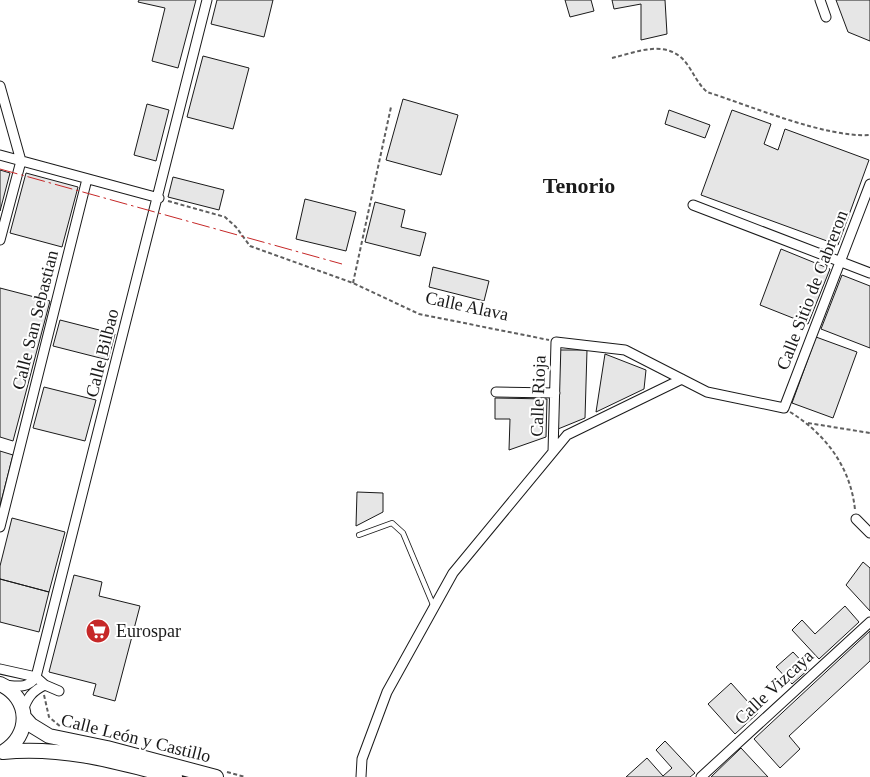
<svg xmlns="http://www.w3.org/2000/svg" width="870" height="777" font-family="'Times New Roman',serif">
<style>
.building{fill:#e6e6e6;stroke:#1a1a1a}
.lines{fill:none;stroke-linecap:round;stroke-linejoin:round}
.service-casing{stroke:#1a1a1a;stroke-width:6}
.minor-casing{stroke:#1a1a1a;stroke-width:11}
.primary-casing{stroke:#1a1a1a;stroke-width:16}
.path{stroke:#5f5f5f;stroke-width:2;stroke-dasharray:4 2.5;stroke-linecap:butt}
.service{stroke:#fff;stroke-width:4.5}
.minor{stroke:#fff;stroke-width:9}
.primary{stroke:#fff;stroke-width:14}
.power{stroke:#c62828;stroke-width:1;stroke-dasharray:18 4 2.5 4;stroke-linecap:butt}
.labels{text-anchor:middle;stroke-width:4;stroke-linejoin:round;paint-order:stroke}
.street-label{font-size:18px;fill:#1a1a1a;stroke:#fff}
.poi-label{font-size:18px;fill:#1a1a1a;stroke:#fff;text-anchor:start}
.district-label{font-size:22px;font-weight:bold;fill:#1a1a1a;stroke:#fff}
</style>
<rect width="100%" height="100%" fill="#fff"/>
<path class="building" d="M139 0H196L178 68 152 61 165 8 138 2Z
M217 0H273L264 37 211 24Z
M565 0H591L594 11 570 17Z
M612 0H665L667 34 641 40V4L614 9Z
M836 0H870V41L848 32Z
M203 56 249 68 233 129 187 117Z
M403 99 458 115 441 175 386 160Z
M147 104 169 110 156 161 134 155Z
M669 110 710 125 705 138 665 124Z
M732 110 771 124 764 144 778 150 785 129 869 160 838 245 701 195Z
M0 170 10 173 0 211Z
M26 173 78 187 62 247 10 233Z
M173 177 224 190 219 210 168 197Z
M305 199 356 212 346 251 296 239Z
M375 202 405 210 401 227 426 233 420 256 365 242Z
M781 249 830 269 808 324 760 305Z
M433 267 489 281 484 301 429 287Z
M842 275 870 286V348L821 329Z
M0 288 50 301 13 441 0 437Z
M60 320 115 334 108 360 53 346Z
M816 337 857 352 833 418 792 403Z
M560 350H587L585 418 558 429Z
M605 354 646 370 644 389 596 412Z
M44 387 96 400 85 441 33 428Z
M495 398 547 399 546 437 509 450 510 419H495Z
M0 451 13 455 0 506Z
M357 492 383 493V512L356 526Z
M12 518 65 532 49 592 0 579V566Z
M863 562 870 568V611L846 585Z
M74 575 102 582 99 596 140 606 115 701 93 695 96 684 49 672Z
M0 579 49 592 39 632 0 622Z
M845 606 859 622 819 659 792 630 802 620 815 634Z
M870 631V661L789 736 800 749 780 768 754 739Z
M793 652 809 669 792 684 776 667Z
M731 683 758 713 735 734 708 704Z
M665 741 695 773 690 777H626L647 758 663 776 672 768 656 750Z
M741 748 768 777H711Z"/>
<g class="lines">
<defs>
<path id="service" d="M359 535 392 523 403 533 434 607"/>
<path id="minor" d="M820 0 826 17
M0 86 21 161 0 240
M0 155 159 198
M693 205 870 273
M496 392 555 393
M553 452 556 342 625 350 707 392 784 408 870 184
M856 519 870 533
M0 527 87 179
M0 669 36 677 45 685 59 691
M4 685C17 686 28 689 36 677L207 0
M23 711C27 698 32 691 45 685
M361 777 362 759 387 692 453 573 567 435 682 379
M701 777 870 622"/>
<path id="primary" d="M0 684C31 698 31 736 3 752
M24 717 31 725 49 736 107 748 216 777
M3 752C63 746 118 762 175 777"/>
</defs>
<use href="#service" class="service-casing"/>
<use href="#minor" class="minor-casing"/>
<use href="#primary" class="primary-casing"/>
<path class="path" d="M612 58C637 52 668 38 687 64 694 74 698 84 707 92 751 106 826 138 870 135
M168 201 225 217 236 227 250 246 353 283 419 314 549 340
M353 283 391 107
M790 412C826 434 851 468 855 510
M808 423 870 433
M44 695 49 717 61 727
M227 772 245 777"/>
<use href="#service" class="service"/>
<use href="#minor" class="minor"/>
<use href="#primary" class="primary"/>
<path class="power" d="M0 169 342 264"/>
</g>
<defs>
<symbol id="supermarket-disc" viewBox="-11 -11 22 22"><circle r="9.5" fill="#c62828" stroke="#fff"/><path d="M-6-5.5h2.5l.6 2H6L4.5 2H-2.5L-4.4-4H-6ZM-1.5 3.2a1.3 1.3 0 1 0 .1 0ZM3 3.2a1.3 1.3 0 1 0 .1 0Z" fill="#fff"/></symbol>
</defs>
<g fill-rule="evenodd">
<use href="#supermarket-disc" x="84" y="617" width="28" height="28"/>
</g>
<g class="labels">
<g class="street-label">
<text transform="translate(812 290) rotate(-69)" y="6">Calle Sitio de Cabreron</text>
<text transform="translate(467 306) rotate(12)" y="6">Calle Alava</text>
<text transform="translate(35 320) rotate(-76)" y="6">Calle San Sebastian</text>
<text transform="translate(102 353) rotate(-76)" y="6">Calle Bilbao</text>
<text transform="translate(538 396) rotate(-88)" y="6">Calle Rioja</text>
<text transform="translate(774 687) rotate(-43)" y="6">Calle Vizcaya</text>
<text transform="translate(136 738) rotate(14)" y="6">Calle León y Castillo</text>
</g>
<g class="poi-label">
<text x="116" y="637">Eurospar</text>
</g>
<g class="district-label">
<text x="579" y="193">Tenorio</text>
</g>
</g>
</svg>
